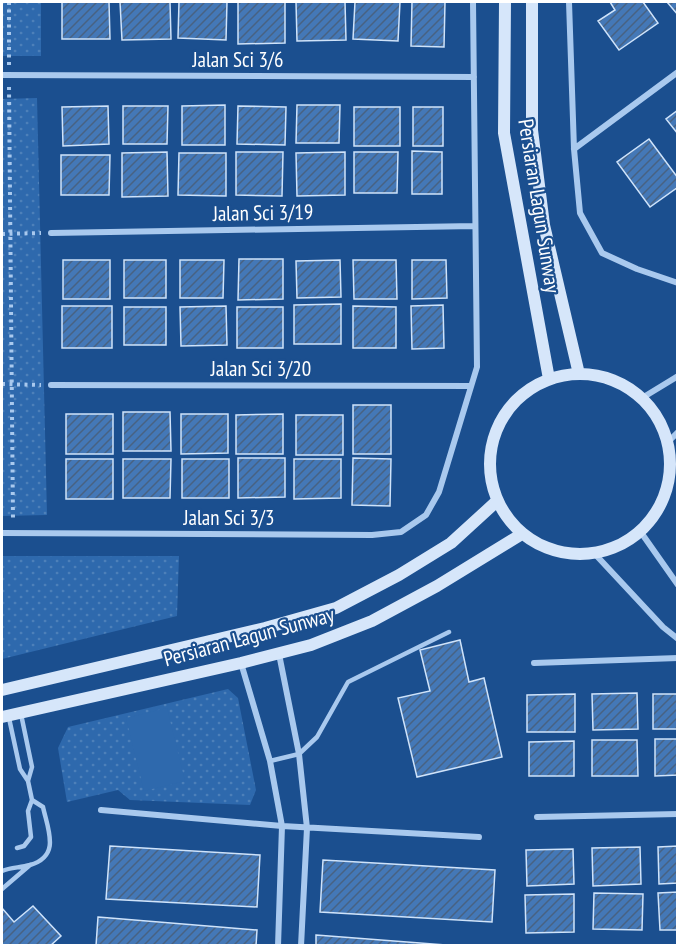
<svg xmlns="http://www.w3.org/2000/svg" width="679" height="947" font-family="'PT Sans Narrow',sans-serif">
<style>
.park{fill:url(#park-dots)}
.pitch{fill:#2e69ad}
.building{fill:url(#building-hatch);stroke:#cfe3fa;stroke-width:1.5}
.lines{fill:none;stroke-linecap:round;stroke-linejoin:round}
.path{stroke:#a9c9ee;stroke-width:4;stroke-dasharray:3 4.5;stroke-linecap:butt}
.lane{stroke:#a9c9ee;stroke-width:4.5}
.street{stroke:#a9c9ee;stroke-width:6}
.secondary{stroke:#d6e6fa;stroke-width:12}
.labels{text-anchor:middle;stroke-width:4.5;stroke-linejoin:round;paint-order:stroke}
.street-label{font-size:21px;fill:#fff;stroke:#1b4f8f}
</style>
<defs>
<pattern id="park-dots" width="8" height="8" patternUnits="userSpaceOnUse" patternTransform="scale(1.5)"><rect width="8" height="8" fill="#2e69ad"/><path d="M2 2h.1M6 6h.1" fill="none" stroke="#4d80b9" stroke-width="1.8" stroke-linecap="round"/></pattern>
<pattern id="building-hatch" width="6" height="6" patternUnits="userSpaceOnUse" patternTransform="scale(1.5)"><rect width="6" height="6" fill="#4478b7"/><path d="M-1 1l2-2M0 6l6-6M5 7l2-2" fill="none" stroke="#486282"/></pattern>
</defs>
<rect width="100%" height="100%" fill="#1b4f8f"/>
<path class="park" d="M2 2H41V56H2Z
M37 98 47 515 2 516V99Z
M2 556H179L177 616 2 659Z
M228 689 238 698 256 790 250 805 130 800 118 790 67 802 58 748 68 727Z"/>
<path class="pitch" d="M167 708 185 781 144 791 126 718Z"/>
<path class="building" d="M62 2H109L110 39H62Z
M120 2H170L171 39 122 40Z
M179 2H227L226 40 178 38Z
M238 2H285V43L238 44Z
M296 2H345L346 40 297 41Z
M355 2H400L398 41 353 39Z
M412 2H445L444 47 411 46Z
M610 2H643L658 23 619 50 598 21 615 10Z
M667 2H678V15Z
M225 105V145H182V106Z
M297 105H340L339 143H296Z
M108 106 109 144 63 146 62 107Z
M123 106H168L167 144H123Z
M238 106 286 107 285 145 237 144Z
M354 107H400V146H354Z
M413 107H443V146H413Z
M678 110V134L666 119Z
M649 139 678 178V187L650 207 617 162Z
M412 151 442 152V194H412Z
M167 152 168 196 122 197V153Z
M236 152H283L282 196 236 195Z
M345 152V195L297 196 296 153Z
M354 152H398L397 193H354Z
M179 153H226V196L178 195Z
M61 155H110L109 195H61Z
M239 259H283V299L238 300Z
M63 260H110V299H63Z
M124 260H166V298H124Z
M180 260H224L223 298H180Z
M340 260 341 297 297 298 296 261Z
M353 260H396L397 299H354Z
M412 260H446L447 298 412 299Z
M341 304V344H294V305Z
M443 305 444 348 412 349 411 306Z
M62 306H112V348H62Z
M226 306 227 345 181 346 180 307Z
M353 306 396 307V348H353Z
M124 307H166V345H124Z
M237 307H283V348H237Z
M353 405H391V454H353Z
M123 412H170L171 451H123Z
M66 414H113V454H66Z
M181 414H228V453L181 454Z
M283 414V454H236V415Z
M296 415H343V455H296Z
M238 458H285V497L238 498Z
M353 458 391 459 390 506 352 505Z
M66 459H113V499H66Z
M123 459H171L170 498H123Z
M182 459H229V498H182Z
M294 459H341V498L294 499Z
M460 640 469 682 484 678 502 757 417 777 398 698 430 691 420 650Z
M637 693 638 729 593 730 592 694Z
M575 694V732H527V695Z
M653 694H678V729H653Z
M655 739H678V775L655 776Z
M592 740H637L638 776H592Z
M574 741V776H529V742Z
M110 846 260 855 257 907 106 899Z
M678 846V883L659 884 658 847Z
M640 847 641 884 593 886 592 848Z
M573 849 574 884 527 886 526 850Z
M323 860 495 870 492 922 320 912Z
M678 892V930H660L658 893Z
M594 893 643 894 642 930 593 929Z
M574 894V932L526 933 525 895Z
M33 906 61 936 50 946H2V908L14 922Z
M98 917 257 930 256 946H96Z
M316 935 459 946H316Z"/>
<g class="lines">
<path class="path" d="M9 65V2
M9 87 13 520
M2 234 41 233
M2 384 41 385"/>
<path class="lane" d="M9 718 20 769 28 781
M270 761 299 754 317 737 348 682 449 632
M17 848 24 846 31 837 28 811 32 800 28 781 32 767 21 714
M2 871C11 867 20 868 30 865 61 856 48 830 43 807L32 800
M2 889 30 865"/>
<path class="street" d="M569 2 574 149 580 213 602 253 637 269 678 283
M2 75 474 77
M574 149 678 72
M51 233 475 226
M51 385 471 386
M642 398 678 376
M668 442 678 432
M640 531 678 585
M2 533 372 535 401 532 426 515 439 492 477 367 473 2
M594 553 663 627 678 639
M279 654 299 754 307 828 301 946
M241 663 270 761 282 826 278 946
M534 663 678 658
M101 810 282 826 479 837
M537 817 678 814"/>
<path class="secondary" d="M505 2 504 133 549 379
M532 2V130L544 225 579 374
M490 464a90 90 0 1 1 180 0a90 90 0 1 1-180 0Z
M2 690 265 628 336 608 399 575 451 543 497 501
M2 717 241 663 311 645 372 621 437 586 522 534"/>
</g>
<g class="labels">
<g class="street-label">
<text x="238" y="67">Jalan Sci 3/6</text>
<text transform="translate(539 206) rotate(81)" y="7">Persiaran Lagun Sunway</text>
<text transform="translate(263 213) rotate(-1)" y="7">Jalan Sci 3/19</text>
<text x="261" y="376">Jalan Sci 3/20</text>
<text x="229" y="525">Jalan Sci 3/3</text>
<text transform="translate(249 637) rotate(-15)" y="7">Persiaran Lagun Sunway</text>
</g>
</g>
<rect width="679" height="947" fill="none" stroke="#ffffff" stroke-width="6"/>
</svg>
